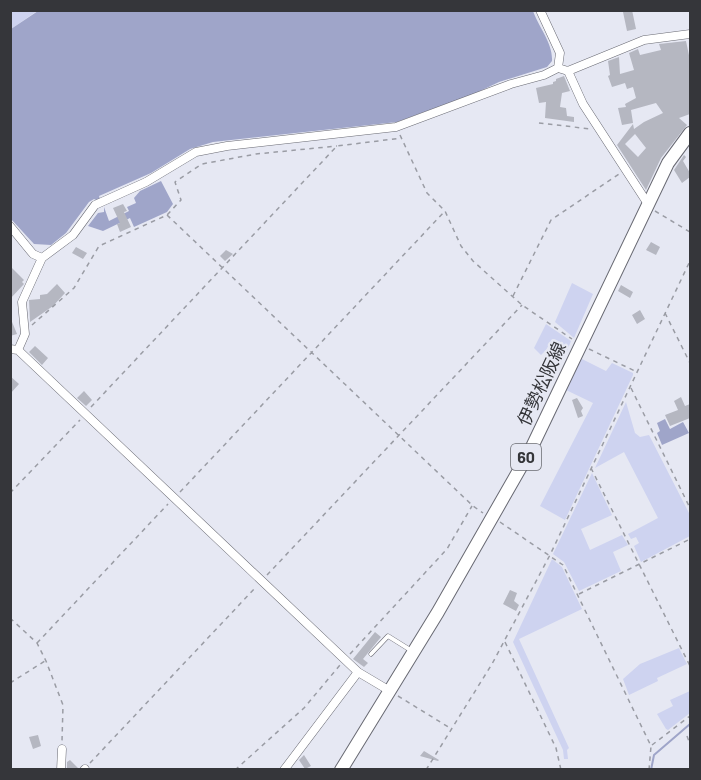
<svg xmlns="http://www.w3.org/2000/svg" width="701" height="780" font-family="Barlow,'Noto Sans JP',sans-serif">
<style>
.green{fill:#ced3f0}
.water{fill:#9fa5c9}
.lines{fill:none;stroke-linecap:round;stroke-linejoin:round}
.stream{stroke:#9fa5c9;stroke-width:2}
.building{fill:#b5b7c1;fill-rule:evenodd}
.lane-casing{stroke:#686972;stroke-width:5}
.street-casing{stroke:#686972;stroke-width:9}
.primary-casing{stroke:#686972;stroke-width:14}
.path{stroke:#9a9ca4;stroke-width:1.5;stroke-dasharray:4.5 4.5;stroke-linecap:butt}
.lane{stroke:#fff;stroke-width:4}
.street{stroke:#fff;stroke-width:8}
.primary{stroke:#fff;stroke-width:12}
.labels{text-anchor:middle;stroke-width:4.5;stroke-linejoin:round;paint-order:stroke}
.shield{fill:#e6e8f3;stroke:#6a6b72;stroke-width:1.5}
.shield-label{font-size:16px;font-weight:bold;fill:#35363a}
.street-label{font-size:18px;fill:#35363a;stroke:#e6e8f3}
</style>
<rect width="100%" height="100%" fill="#e6e8f3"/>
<path class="green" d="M11 10H37V11L11 29Z
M572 283 593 294 574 338 555 322Z
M546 324 571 341 565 356 560 353 563 347 552 339 546 350 541 355 534 348Z
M580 358 606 371 612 363 633 373V375L565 520 540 506 593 403 566 390Z
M626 402 635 433 640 437 649 435 690 515V536L641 562 634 546 639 543 636 537 631 539 628 534 658 518 624 452 595 468Z
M592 473 612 515 581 529 590 550 622 535 628 545 613 552 621 571 579 591 564 562 553 554Z
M552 559 562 567 582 609 519 639 569 748 567 750 568 759H564L563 750 513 642Z
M679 648 687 664 657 678 658 681 629 695 623 679 640 664Z
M690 691V713L668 730 666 729 657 714 673 706 670 700Z"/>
<path class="water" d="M38 11H533C539 28 553 43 552 61L547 67 499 82 476 93 397 122 213 142 190 149 151 173 99 196 100 199 96 200 94 199 89 202 66 233 51 245 34 244 11 219V29Z
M161 181 173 204 167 212 134 227 130 218 103 231 88 226 98 213 104 212V207L109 221 129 211 127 207 136 203 134 198 140 191Z
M665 419 670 429 683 422 689 433 662 445 657 433 660 431 657 423Z"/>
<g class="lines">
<path class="stream" d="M651 770 654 755 690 724"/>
</g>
<path class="building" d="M632 10 636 29 627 31 623 12Z
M686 41 690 60V114L679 118 687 125 661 158 646 190 617 145 633 124 634 129 644 122 663 113 656 103 631 110 633 123 622 125 618 108 626 107 625 104 636 98 633 87 627 89 625 83 612 87 608 76 610 75 608 61 619 57 620 74 634 70 629 53 638 49 640 55 661 50 659 44ZM635 134 646 148 638 157 625 144Z
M564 76 570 91 562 93 560 107 566 108 567 116 574 117V122L545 118 546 102 539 103 536 88 553 84V82L556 81V79Z
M684 155 686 157 683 161 690 173V177L682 183 674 170Z
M123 204 127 211 124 212 131 227 120 232 117 224 120 223 113 208Z
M651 242 660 247 656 255 646 250Z
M76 247 87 253 83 259 72 253Z
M226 250 233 254 225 261 220 256Z
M10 266 24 280 22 282 24 284 10 299Z
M57 284 65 293 53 306 30 322 29 300 40 299V295L47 294Z
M621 285 633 292 630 298 618 291Z
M640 310 645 319 637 324 632 315Z
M10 317 17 334 10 336Z
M35 346 48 358 42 365 29 352Z
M10 376 19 384 10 394Z
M84 391 92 400 86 406 77 398Z
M681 397 685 406 690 404V418L670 426 665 415 678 410 674 401Z
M577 398 583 408 581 411 583 416 578 418 572 400Z
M510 590 517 593 514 601 519 605 516 611 503 604Z
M375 632 381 637 363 659 368 663 364 667 353 659Z
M38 735 41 746 33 749 29 737Z
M424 751 439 760 438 761 420 756Z
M304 755 311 766 305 769 299 760Z
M70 760 78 768V770H67V762Z"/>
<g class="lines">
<defs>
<path id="lane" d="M371 654 388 636 412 651"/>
<path id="street" d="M540 10 560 53 558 68
M568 71 583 104 648 204
M10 226 33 254 42 258
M10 349 18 350 358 672
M18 350 25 334 22 302 42 258 73 235 95 205 146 182 196 152 227 146 396 127 511 84 544 75 558 68 568 71 644 40 690 34
M61 770 62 749
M84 770 85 769
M284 770 358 672 390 691"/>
<path id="primary" d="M341 770 438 612 530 451 668 163 690 133"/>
</defs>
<use href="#lane" class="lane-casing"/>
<use href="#street" class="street-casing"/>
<use href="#primary" class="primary-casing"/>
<path class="path" d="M539 123 591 129
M400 135 427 193 445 211 461 246 473 261 522 305 572 339
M655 211 690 232
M167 215 473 506 483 513
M513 296 551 220 619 174
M665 313 690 363
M32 325 74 288 99 246 167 215 181 200 175 182 202 164 256 154 337 146
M589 349 637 372
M631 388 690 508
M91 407 337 146 402 138
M591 468 690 666
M180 492 445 211
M10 493 80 420
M500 522 563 565 651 746 649 770
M267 575 522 305
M579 594 690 539
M10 618 37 643 46 661 63 705 62 741
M505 642 556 748 561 770
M37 643 168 504
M350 654 447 549 472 506
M10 683 45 661
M398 696 450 728
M687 736 690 744
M652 745 690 716
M90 763 256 587
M235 770 304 708 340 665
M426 770 492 664 550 555 690 261"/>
<use href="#lane" class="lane"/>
<use href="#street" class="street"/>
<use href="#primary" class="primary"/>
</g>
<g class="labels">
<rect class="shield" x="511" y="444" width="30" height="26" rx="4.5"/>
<g class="shield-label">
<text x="526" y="463">60</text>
</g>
<g class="street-label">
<text transform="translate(542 384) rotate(-65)" y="6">伊勢松阪線</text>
</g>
</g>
<rect width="701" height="780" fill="none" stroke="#35363a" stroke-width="24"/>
</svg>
